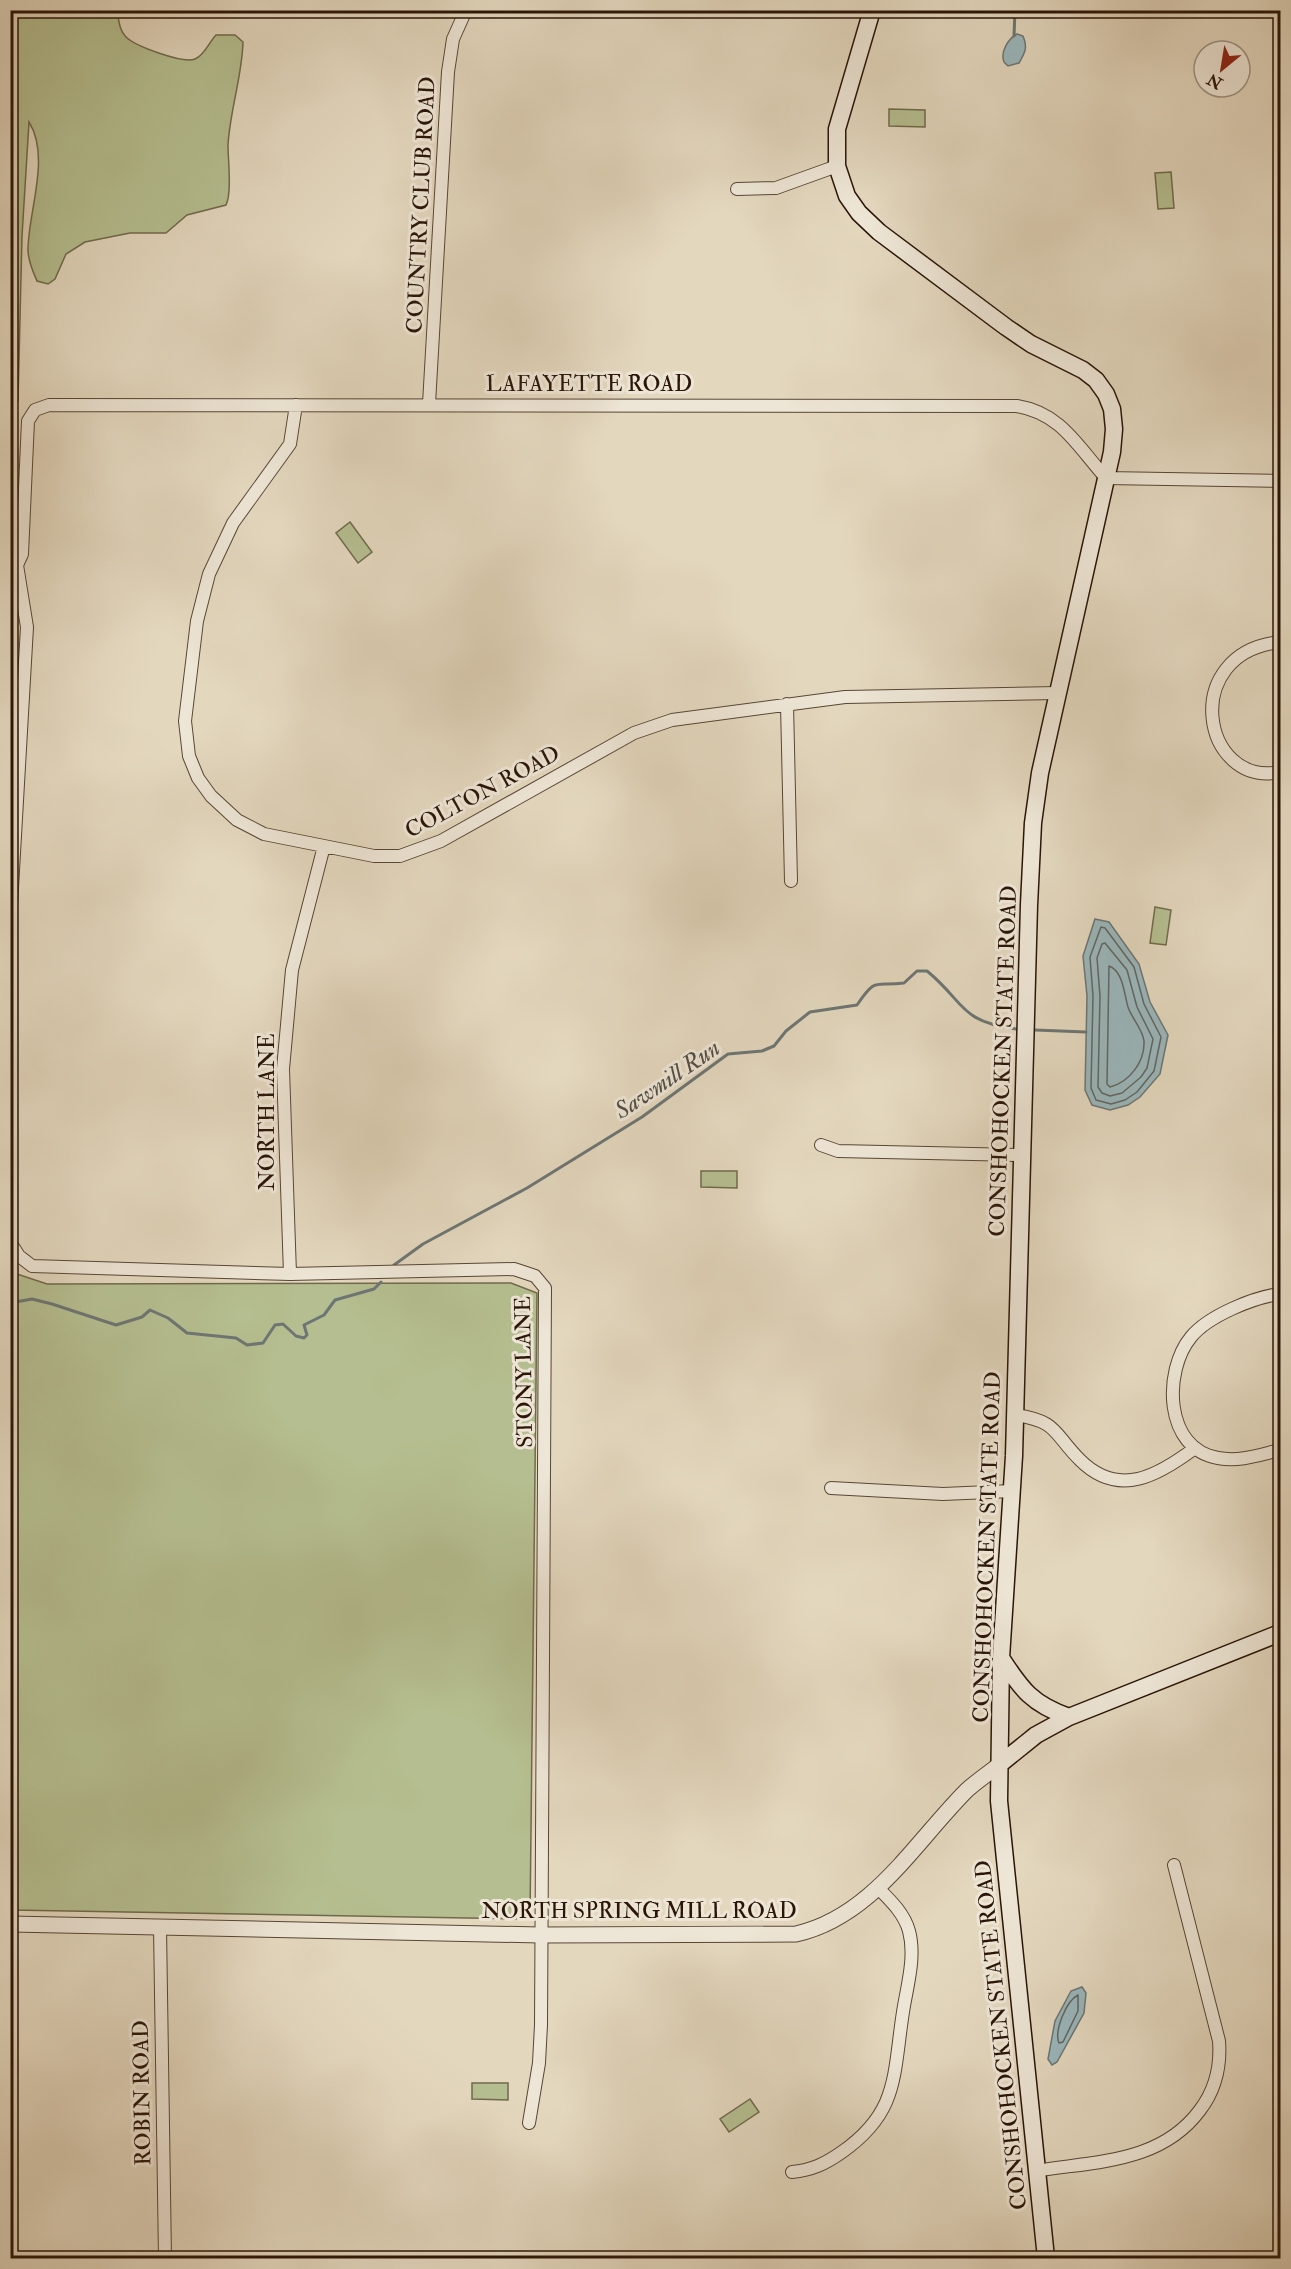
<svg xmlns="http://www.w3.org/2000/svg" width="1291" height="2269" font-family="'IM FELL Double Pica',serif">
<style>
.green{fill:#b5be90;stroke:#706a4c;stroke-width:1.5}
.water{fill:#9ab7bc;stroke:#6d7674;stroke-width:1.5}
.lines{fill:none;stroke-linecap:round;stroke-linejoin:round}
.shore{stroke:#626662;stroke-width:1.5}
.stream{stroke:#6d7674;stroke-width:3}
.minor-casing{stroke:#584635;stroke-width:14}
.tertiary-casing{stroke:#584635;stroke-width:17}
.secondary-casing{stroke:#2a1507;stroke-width:19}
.minor{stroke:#ede5d5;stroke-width:12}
.tertiary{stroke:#ede5d5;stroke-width:15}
.secondary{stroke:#ede5d5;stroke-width:16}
.labels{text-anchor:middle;stroke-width:6;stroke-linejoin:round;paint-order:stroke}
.street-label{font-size:22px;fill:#2a1507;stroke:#ede5d5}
.water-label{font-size:24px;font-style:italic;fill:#514e46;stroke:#ede5d5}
</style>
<rect width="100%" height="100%" fill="#e3d7be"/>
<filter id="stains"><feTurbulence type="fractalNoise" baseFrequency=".00333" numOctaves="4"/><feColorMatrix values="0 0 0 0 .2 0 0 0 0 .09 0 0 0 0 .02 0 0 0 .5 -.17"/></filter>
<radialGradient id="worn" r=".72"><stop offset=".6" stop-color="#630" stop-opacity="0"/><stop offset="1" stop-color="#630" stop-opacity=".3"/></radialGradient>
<path class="green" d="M10 11H117C119 20 119 30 126 37 135 46 183 64 195 59 205 55 209 42 216 35H235L243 42C242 77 230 110 228 145 228 160 232 193 226 205L187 215 166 233H130L85 242 66 254 55 279 48 284 37 281C33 272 28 261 28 250 28 212 51 157 29 122L22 236 18 401 10 399Z
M889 109 925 110V127L889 126Z
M1171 172 1174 208 1158 209 1155 173Z
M350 522 372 552 358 563 336 533Z
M1155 907 1171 910 1166 945 1150 943Z
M701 1171H737V1188L701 1187Z
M11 1272 47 1284 511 1283 537 1293 530 1919 11 1910Z
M472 2083H508V2100L472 2099Z
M750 2099 759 2112 729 2132 720 2119Z"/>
<path class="water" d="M1017 34 1023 36C1028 47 1025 53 1019 63L1008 66 1004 62C1000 52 1008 39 1017 34Z
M1095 919 1109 922 1139 964 1150 1002 1168 1035 1160 1074 1140 1097 1128 1105 1110 1110 1092 1105 1085 1090 1087 996 1083 956Z
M1082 1987 1086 1993 1084 2013 1057 2062 1052 2065 1048 2059 1055 2021 1071 1991Z"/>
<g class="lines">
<path class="shore" d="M1101 927 1105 928 1134 967 1144 1004 1161 1037 1154 1071 1137 1092 1125 1100 1111 1104 1096 1100 1091 1088 1093 996 1090 957Z
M1105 943 1127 970 1137 1007 1153 1039 1147 1068 1141 1077 1122 1093 1110 1096 1102 1093 1098 1087 1100 996 1097 958 1102 944Z
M1109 966C1123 971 1124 993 1128 1007 1131 1017 1143 1030 1144 1041 1145 1061 1130 1082 1110 1087L1107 1084Z
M1078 1995V2011L1063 2042 1059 2043C1054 2031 1066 2001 1078 1995Z"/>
<path class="stream" d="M1014 36 1015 10
M1035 1030 1086 1032
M394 1265 423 1244 527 1188 642 1117 728 1054 762 1051 774 1046 786 1031 810 1012 857 1005C877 976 874 987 904 983L917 971H927C966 1003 958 1021 1016 1029
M10 1303 32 1299 52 1304 116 1325 142 1317 150 1310 168 1318 187 1333 236 1338 247 1345 263 1343 275 1325 283 1324 296 1336 304 1338 307 1335 304 1325 324 1315 335 1300 374 1289 381 1282"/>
<defs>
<path id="minor" d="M737 189 776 188 837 166
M429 404 448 72 453 39 466 10
M296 405 290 444 233 523 209 574 197 621 185 721 189 756 198 778 211 796 237 820 264 834 374 856H400L441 841 634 733 672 720 845 697 1057 693
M10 570 17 565 22 554 28 421 35 410 49 405 1017 406C1061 413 1078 447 1106 478L1280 481
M1280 642C1178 653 1202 788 1280 772
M787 704 791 881
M10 905V920
M11 905 27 627 17 565
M821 1145 838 1151 1022 1155
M10 1242 19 1256 32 1266 290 1274 514 1269 535 1276 545 1288 541 2025 539 2063 529 2123
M290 1274 283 1069 292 970 324 846
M1280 1294C1254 1297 1208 1316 1191 1337 1163 1371 1164 1449 1218 1458 1240 1462 1259 1455 1280 1450
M1015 1415C1058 1421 1053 1433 1080 1460 1119 1499 1159 1475 1195 1448
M831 1488 943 1494 1012 1491
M160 1927 165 2258
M1036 2171C1096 2161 1161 2163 1200 2110 1216 2089 1221 2067 1219 2041L1174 1865
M792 2172C812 2170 825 2164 842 2152 899 2112 893 2076 903 2012 907 1986 916 1957 909 1931 904 1913 890 1900 877 1887"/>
<path id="tertiary" d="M10 1924 540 1935 796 1934C872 1917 915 1842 967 1790 977 1781 989 1773 1000 1764"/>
<path id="secondary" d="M872 10 837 129V166L847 196 859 213 879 232 1006 327 1031 344 1083 370 1096 380 1106 394 1112 409 1114 429 1112 452 1040 773 1033 823 1029 905 1014 1456 1001 1658 999 1801 1046 2258
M1001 1658C1022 1690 1032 1704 1069 1717
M1000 1764 1036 1735 1069 1717 1280 1633"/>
</defs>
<use href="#minor" class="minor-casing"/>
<use href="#tertiary" class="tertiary-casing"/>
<use href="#secondary" class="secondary-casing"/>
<use href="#minor" class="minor"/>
<use href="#tertiary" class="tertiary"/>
<use href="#secondary" class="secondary"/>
</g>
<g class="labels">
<g class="street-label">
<text transform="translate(420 205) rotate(-87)" y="8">COUNTRY CLUB ROAD</text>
<text x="589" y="391">LAFAYETTE ROAD</text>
<text transform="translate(482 791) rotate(-28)" y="8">COLTON ROAD</text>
<text transform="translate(1002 1061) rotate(-88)" y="8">CONSHOHOCKEN STATE ROAD</text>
<text transform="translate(266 1112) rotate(-90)" y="8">NORTH LANE</text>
<text transform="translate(523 1372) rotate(-91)" y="8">STONY LANE</text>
<text transform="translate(986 1547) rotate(-88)" y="8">CONSHOHOCKEN STATE ROAD</text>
<text x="639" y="1918">NORTH SPRING MILL ROAD</text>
<text transform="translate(1000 2035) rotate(-96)" y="8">CONSHOHOCKEN STATE ROAD</text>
<text transform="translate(141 2093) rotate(-91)" y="8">ROBIN ROAD</text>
</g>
<g class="water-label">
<text transform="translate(667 1079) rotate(-34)" y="8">Sawmill Run</text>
</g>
</g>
<rect width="1291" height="2269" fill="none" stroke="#e3d7be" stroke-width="36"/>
<rect x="12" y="12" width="1267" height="2245" fill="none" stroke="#2a1507" stroke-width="3"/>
<rect x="18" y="18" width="1255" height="2233" fill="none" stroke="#2a1507" stroke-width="1.5"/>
<g transform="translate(1222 69) rotate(210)"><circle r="28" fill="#ede5d5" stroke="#9f9283" stroke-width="1.5"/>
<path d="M0-4.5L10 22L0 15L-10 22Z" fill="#8f2418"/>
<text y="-9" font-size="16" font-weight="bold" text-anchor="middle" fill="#2a1507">N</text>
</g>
<rect width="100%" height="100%" filter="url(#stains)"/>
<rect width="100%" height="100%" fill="url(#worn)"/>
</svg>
